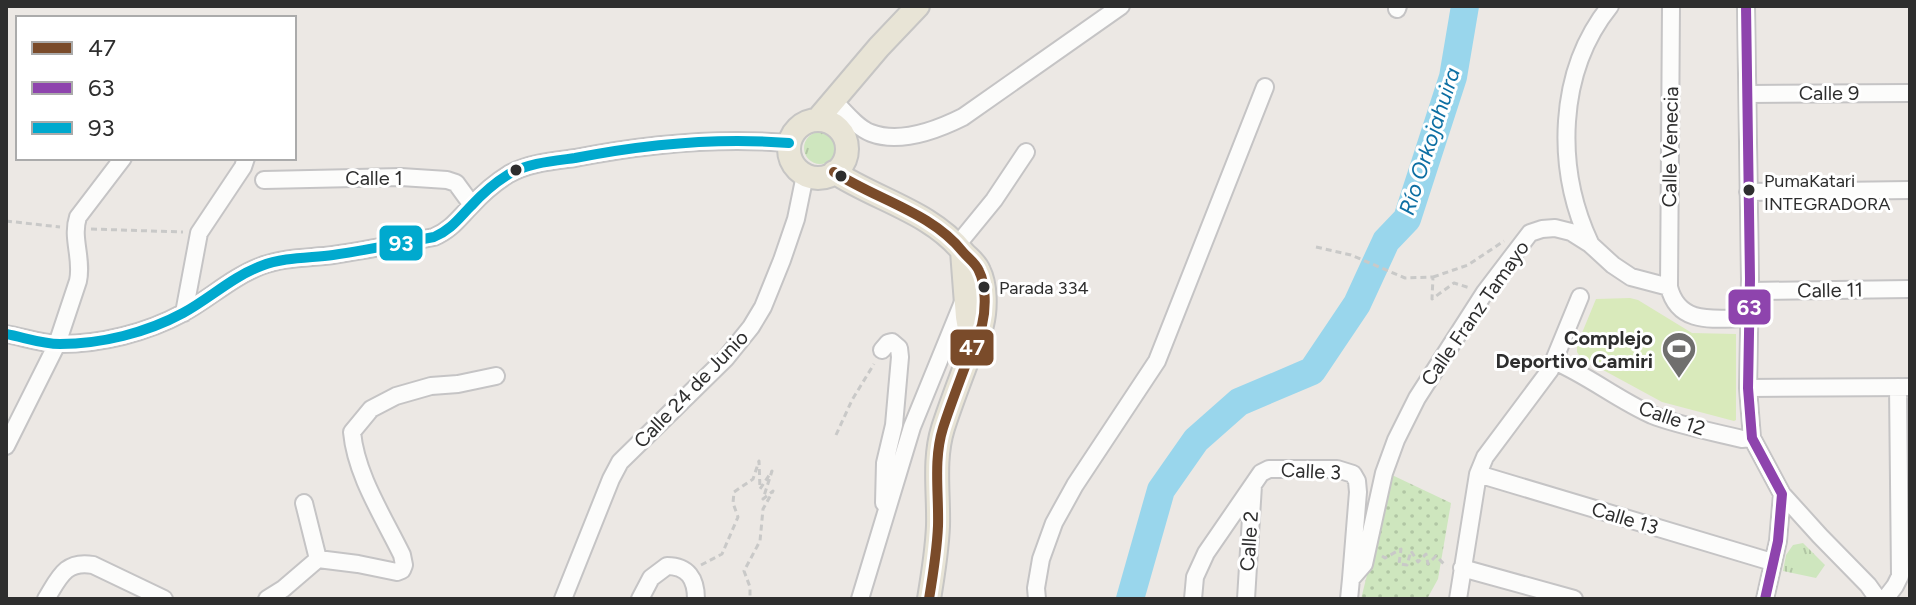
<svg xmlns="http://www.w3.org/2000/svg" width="1916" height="605" font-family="Figtree,sans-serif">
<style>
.grass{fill:url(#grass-dots)}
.park{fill:url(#park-tufts)}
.pitch{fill:#d9eabb}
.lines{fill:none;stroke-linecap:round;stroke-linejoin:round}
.river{stroke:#99d6ec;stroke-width:28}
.minor-casing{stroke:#c5c4c5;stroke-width:20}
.major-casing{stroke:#c6c5c4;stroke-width:26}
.path{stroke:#c9c9c8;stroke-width:3;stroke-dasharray:6 4;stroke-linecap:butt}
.minor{stroke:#fcfcfb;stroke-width:16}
.major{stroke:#e8e4d6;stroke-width:22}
.bus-1-casing{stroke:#fff;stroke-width:16}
.bus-2-casing{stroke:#fff;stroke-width:16}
.bus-3-casing{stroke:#fff;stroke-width:16}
.bus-1{stroke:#7a4b2a;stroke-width:10}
.bus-2{stroke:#8e44ad;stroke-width:10}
.bus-3{stroke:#00a9ce;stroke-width:10}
.bus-dot{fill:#2e2e2e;stroke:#fff;stroke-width:3}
.labels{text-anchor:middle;stroke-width:6;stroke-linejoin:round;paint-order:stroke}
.bus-label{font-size:18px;fill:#2e2e2e;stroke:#fff;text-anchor:start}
.street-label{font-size:20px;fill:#2e2e2e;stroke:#fff}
.poi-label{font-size:20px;font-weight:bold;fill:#2e2e2e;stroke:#fff;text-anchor:end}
.water-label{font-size:22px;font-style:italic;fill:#0d6fa3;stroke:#fff}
.line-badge{stroke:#fff;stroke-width:3}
.badge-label{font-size:22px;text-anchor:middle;font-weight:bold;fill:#fff}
</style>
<defs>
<pattern id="grass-dots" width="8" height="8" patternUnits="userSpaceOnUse" patternTransform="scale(2)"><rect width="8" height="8" fill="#cee6be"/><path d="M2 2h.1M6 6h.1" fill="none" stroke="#b1c6a4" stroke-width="1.8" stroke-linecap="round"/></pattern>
<pattern id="park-tufts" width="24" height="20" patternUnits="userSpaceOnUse" patternTransform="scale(2)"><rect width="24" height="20" fill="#cee6be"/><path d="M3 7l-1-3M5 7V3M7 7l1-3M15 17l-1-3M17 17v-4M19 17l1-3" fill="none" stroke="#b1c6a4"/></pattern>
</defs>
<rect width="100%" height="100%" fill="#ece8e4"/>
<path class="grass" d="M1392 475 1451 503 1438 579 1427 599H1361Z"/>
<path class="park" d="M804 148a16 16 0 1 1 32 0a16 16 0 1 1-32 0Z
M1803 543 1825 565 1816 578 1783 571 1786 555 1793 545Z"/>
<path class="pitch" d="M1630 298 1638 300 1692 333 1736 334V420L1734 421 1662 402 1581 358 1577 352V345L1596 299Z"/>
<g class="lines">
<path class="river" d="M1130 599 1161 490 1196 440 1239 402 1312 371 1357 304 1386 241 1407 219 1453 77 1465 6"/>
<defs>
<path id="minor" d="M1671 6 1669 287C1679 327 1717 318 1749 318
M1746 6 1750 279 1748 388 1752 438 1782 494 1778 541 1765 599
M1397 9 1398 6
M1748 94 1910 93
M833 100C844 111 857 128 871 133 900 144 937 130 963 117L1121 6
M264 180 401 177 447 180 456 183 472 205
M1748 192 1910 190
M1590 243C1555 168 1557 72 1610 6
M958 244 994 200 1026 152
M1750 291 1910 289
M184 313 199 233 243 167 246 158
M6 334C23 337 42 344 60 344 101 344 146 333 183 313 209 299 232 277 261 266 284 257 309 258 333 255 367 250 401 243 434 237 451 230 459 218 471 206 482 194 496 182 509 174 528 163 553 161 575 158 646 144 716 137 789 143
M882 350 888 343 892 342 899 348 900 357 894 425 885 463 884 503
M1554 361C1589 376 1618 400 1652 415 1677 425 1714 432 1742 439L1752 438
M1748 388 1910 387
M6 446 57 344 78 281C83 259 71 238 78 217L123 158
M1478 474 1772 562
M1782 494 1820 536 1868 585 1878 599
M318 559 358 564 397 572 402 570 404 565 402 555C383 516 356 475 352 432L371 409 396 396 431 386 458 384 496 376
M1462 568 1574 599
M46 599C59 578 65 560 93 565L164 599
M267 599 283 589 318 559 304 503
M563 599 611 479 620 462 726 358 751 327 763 307 782 260 796 219 805 175
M640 599 651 578 667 566C688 566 696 579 696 599
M860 599 912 427 963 302
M1037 599 1036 588 1041 559 1054 523 1075 485 1157 361 1265 87
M1193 599 1195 577 1206 553 1261 473 1269 469H1337L1353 474 1357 481 1358 492 1351 579
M1246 599 1253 485
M1349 599 1351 579 1364 564 1384 473 1396 440 1417 398 1485 292 1530 233 1542 229 1555 228 1571 232 1590 244 1613 265 1631 277 1669 287
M1458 599 1478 474 1485 457 1550 370 1580 297
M1885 599 1895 586 1900 576 1898 387"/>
<path id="major" d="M817 120 879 47 918 6
M789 149a29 29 0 1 1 58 0a29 29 0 1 1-58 0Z
M834 172C877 200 931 212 963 252 968 258 976 263 979 271 986 285 986 309 982 325 979 335 973 344 970 353 961 378 951 403 943 428 933 460 939 494 938 526 937 550 933 575 929 599
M962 251 967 317 972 346"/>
</defs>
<use href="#minor" class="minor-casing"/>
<use href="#major" class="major-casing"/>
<path class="path" d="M6 221 60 227
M91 229 183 232
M1316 247 1351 255 1405 278 1433 277 1432 299 1454 283 1470 288
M1433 277 1468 265 1504 241
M836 435 852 400 874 364
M1382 556 1385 558 1401 549 1399 564 1407 565 1411 551 1418 562 1426 554 1428 564 1436 556 1444 564 1447 565
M701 565 722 554 738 517 733 503 734 492 753 479 759 461 760 489 772 471 763 499 773 491 763 509 760 541 744 571 750 587V599"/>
<use href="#minor" class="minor"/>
<use href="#major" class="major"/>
<defs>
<path id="bus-1" d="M834 172C877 200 931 212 963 252 968 258 976 263 979 271 986 285 986 309 982 325 979 335 973 344 970 353 961 378 951 403 943 428 933 460 939 494 938 526 937 550 933 575 929 599"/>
<path id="bus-2" d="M1746 6 1750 279 1748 388 1752 438 1782 494 1778 541 1765 599"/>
<path id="bus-3" d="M6 334C23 337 42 344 60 344 101 344 146 333 183 313 209 299 232 277 261 266 284 257 309 258 333 255 367 250 401 243 434 237 451 230 459 218 471 206 482 194 496 182 509 174 528 163 553 161 575 158 646 144 716 137 789 143"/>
</defs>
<use href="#bus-1" class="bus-1-casing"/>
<use href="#bus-2" class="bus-2-casing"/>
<use href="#bus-3" class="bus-3-casing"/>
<use href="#bus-1" class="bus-1"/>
<use href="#bus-2" class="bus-2"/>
<use href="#bus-3" class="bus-3"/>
</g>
<defs>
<symbol id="stadium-pin" viewBox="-11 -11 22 30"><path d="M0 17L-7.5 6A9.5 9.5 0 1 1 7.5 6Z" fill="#706f6e" stroke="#fff"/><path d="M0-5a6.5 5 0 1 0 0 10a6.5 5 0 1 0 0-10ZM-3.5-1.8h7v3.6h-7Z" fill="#fff"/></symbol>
</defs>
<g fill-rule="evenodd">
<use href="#stadium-pin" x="1659" y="329" width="40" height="54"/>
</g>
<g class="bus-dot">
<circle cx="516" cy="170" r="7"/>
<circle cx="841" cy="176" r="7"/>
<circle cx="1749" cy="190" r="7"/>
<circle cx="984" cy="287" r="7"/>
</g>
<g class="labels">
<g class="bus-label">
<text x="1764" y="187">PumaKatari<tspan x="1764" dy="23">INTEGRADORA</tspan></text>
<text x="999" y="294">Parada 334</text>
</g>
<g class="street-label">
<text x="1829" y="100">Calle 9</text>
<text transform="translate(1670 147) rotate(-89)" y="7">Calle Venecia</text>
<text x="374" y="185">Calle 1</text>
<text transform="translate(1830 290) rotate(-1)" y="7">Calle 11</text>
<text transform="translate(1475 313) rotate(-55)" y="7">Calle Franz Tamayo</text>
<text transform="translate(691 389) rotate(-46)" y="7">Calle 24 de Junio</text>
<text transform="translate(1672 418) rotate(19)" y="7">Calle 12</text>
<text transform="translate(1311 471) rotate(3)" y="7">Calle 3</text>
<text transform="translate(1625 518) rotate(17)" y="7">Calle 13</text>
<text transform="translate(1249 541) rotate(-86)" y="7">Calle 2</text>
</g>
<g class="poi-label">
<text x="1653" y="345">Complejo<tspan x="1653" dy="23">Deportivo Camiri</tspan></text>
</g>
<g class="water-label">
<text transform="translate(1429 141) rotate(-72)" y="8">Río Orkojahuira</text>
</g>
</g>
<g class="line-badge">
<rect x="378" y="224" width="46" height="38" rx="8" fill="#00a9ce"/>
<rect x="1727" y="288" width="45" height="38" rx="8" fill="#8e44ad"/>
<rect x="949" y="328" width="46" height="39" rx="8" fill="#7a4b2a"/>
</g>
<g class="badge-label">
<text x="401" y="251">93</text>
<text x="1749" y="315">63</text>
<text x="972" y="355">47</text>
</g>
<rect width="1916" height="605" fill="none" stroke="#2e2e2e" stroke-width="16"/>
<rect x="16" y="16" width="280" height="144" fill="#ffffff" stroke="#ababab" stroke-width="2"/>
<rect x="32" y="42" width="40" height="12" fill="#7a4b2a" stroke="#ababab" stroke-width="2"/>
<text x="88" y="56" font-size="24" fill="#2e2e2e">47</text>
<rect x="32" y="82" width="40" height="12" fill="#8e44ad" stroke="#ababab" stroke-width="2"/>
<text x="88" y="96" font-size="24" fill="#2e2e2e">63</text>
<rect x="32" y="122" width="40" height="12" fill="#00a9ce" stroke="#ababab" stroke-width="2"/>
<text x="88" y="136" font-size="24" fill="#2e2e2e">93</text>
</svg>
